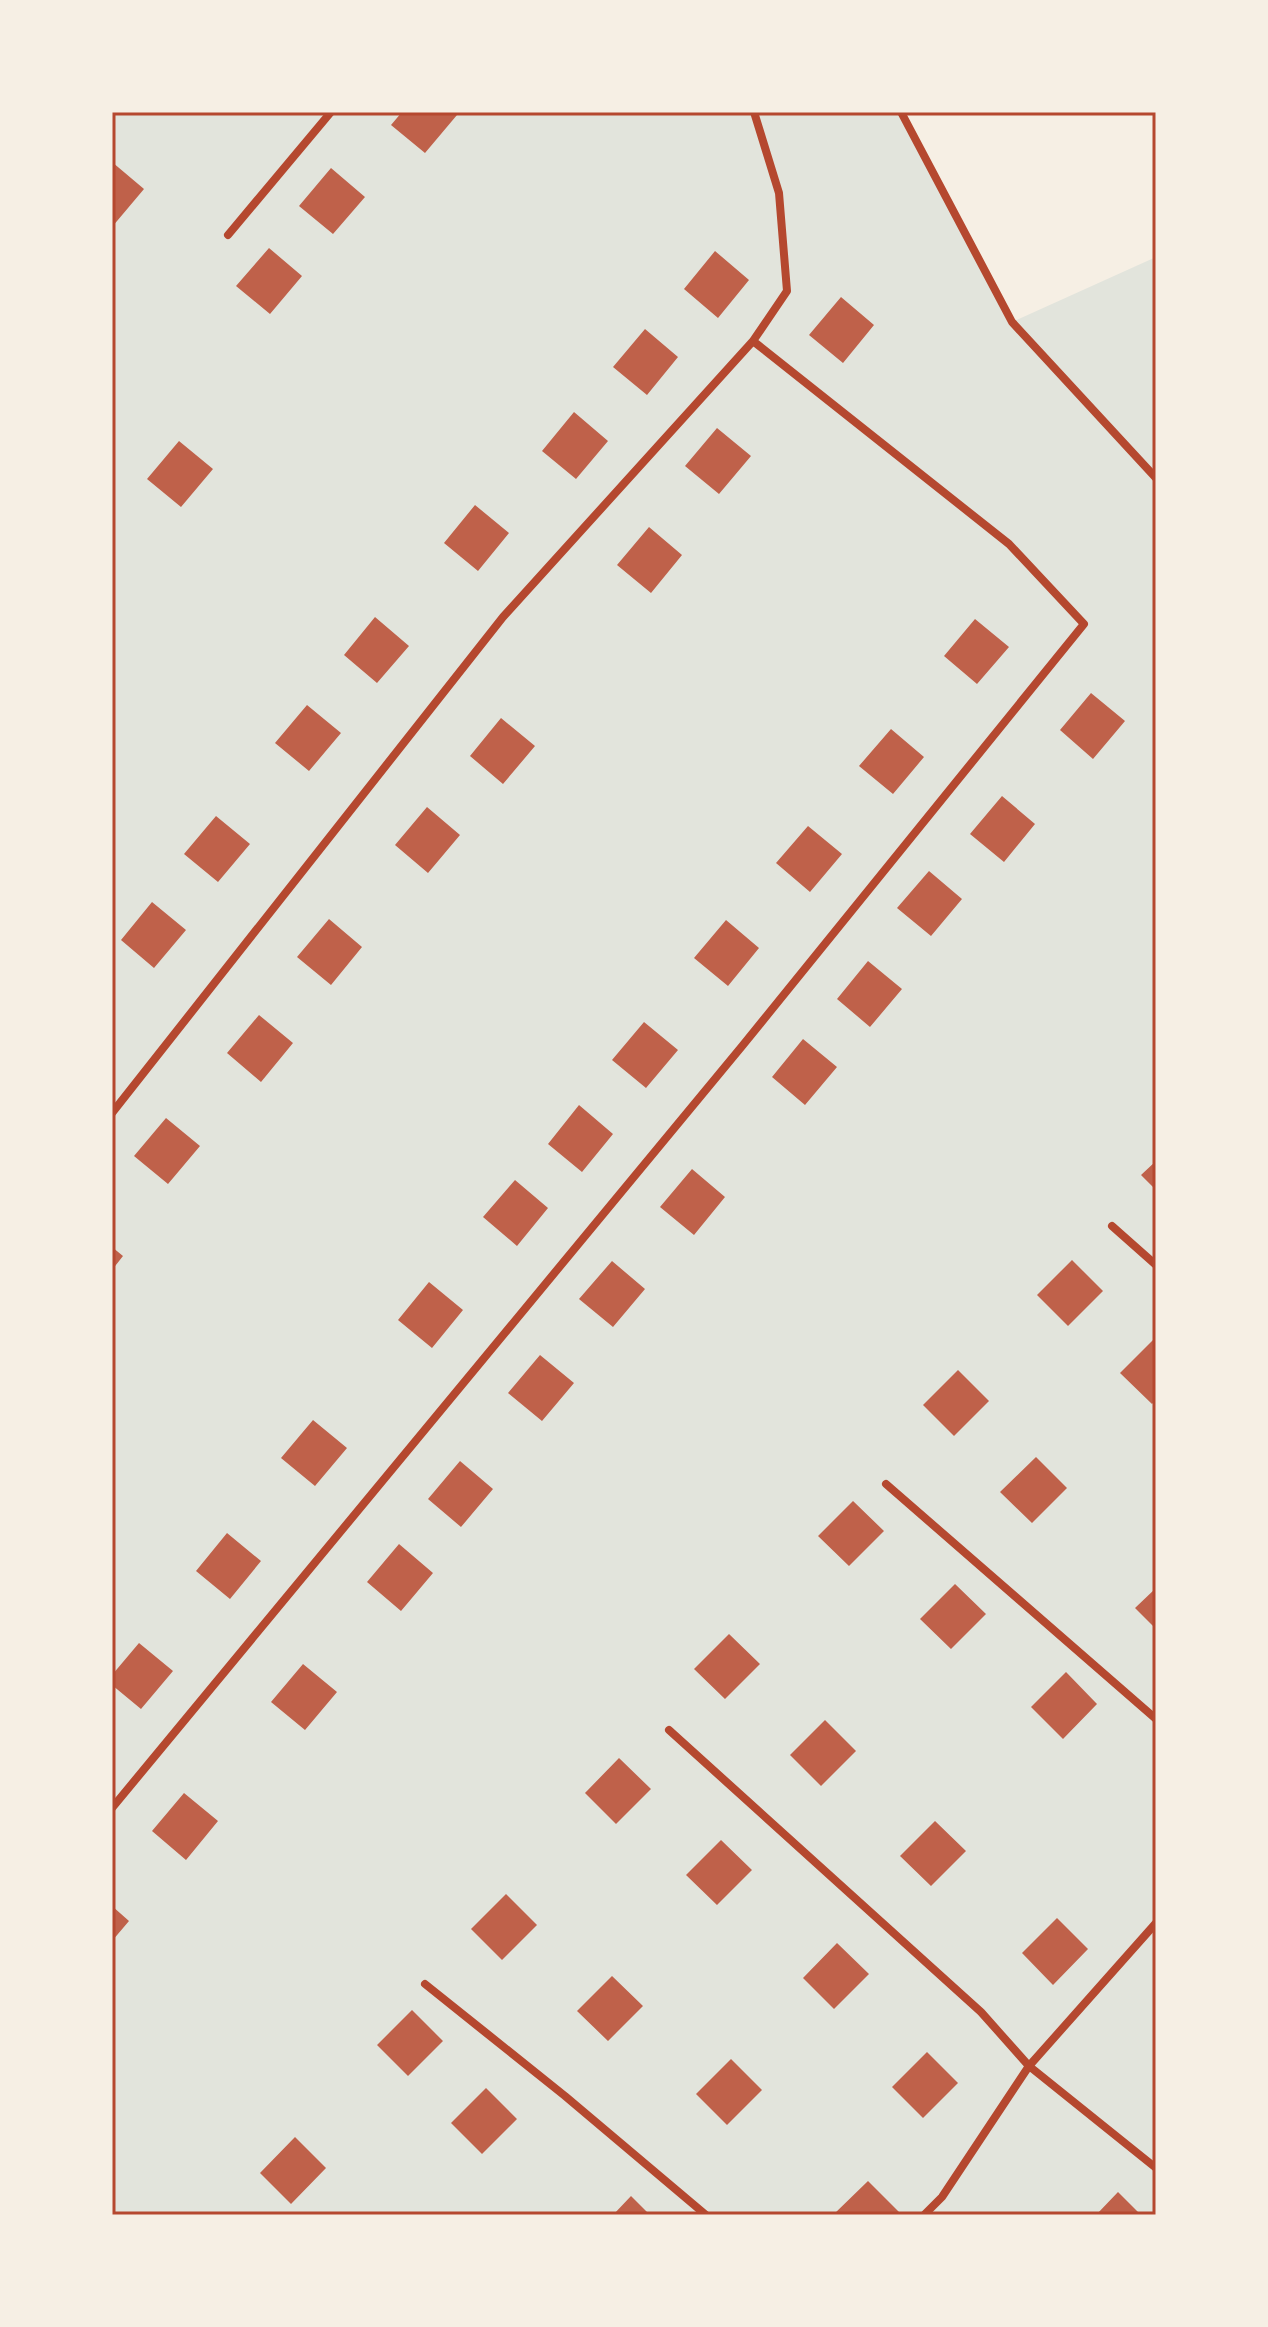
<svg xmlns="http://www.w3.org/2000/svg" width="1268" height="2327" font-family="'PT Sans Narrow',sans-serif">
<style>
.green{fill:#e2e4dc}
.building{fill:#bf614a}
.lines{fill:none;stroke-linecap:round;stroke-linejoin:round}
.minor{stroke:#b5482f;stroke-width:8}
.neatline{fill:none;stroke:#b5482f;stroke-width:3}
</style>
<rect width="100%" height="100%" fill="#f6efe4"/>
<path class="green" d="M112 112H901L1012 322 1156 257V2215H112Z"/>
<path class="building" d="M402 112H453L457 115 425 153 391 125Z
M112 162 144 189 112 227Z
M331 168 365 197 333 234 299 206Z
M269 248 302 276 270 314 236 286Z
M715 251 749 280 718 318 684 289Z
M841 297 874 325 843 363 809 335Z
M645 329 678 357 647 395 613 367Z
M574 412 608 441 576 479 542 451Z
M717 428 751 456 719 494 685 466Z
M179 441 213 469 181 507 147 479Z
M475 505 509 533 478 571 444 543Z
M649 527 682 555 651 593 617 565Z
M375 617 409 646 377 683 344 655Z
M975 619 1009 647 977 684 944 656Z
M1091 693 1125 721 1093 759 1060 730Z
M307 705 341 733 309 771 275 743Z
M501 718 535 746 503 784 470 756Z
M891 729 924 757 893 794 859 766Z
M1002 796 1035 824 1004 862 970 834Z
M427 807 460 835 428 873 395 845Z
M216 816 250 844 218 882 184 854Z
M808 826 842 854 810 892 776 863Z
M929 871 962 899 931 936 897 908Z
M152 902 186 930 154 968 121 940Z
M329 919 362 947 331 985 297 957Z
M726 920 759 948 728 986 694 958Z
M868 961 902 989 870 1027 837 999Z
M259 1015 293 1043 261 1082 227 1053Z
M644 1022 678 1050 646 1088 612 1060Z
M803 1039 837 1067 805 1105 772 1077Z
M579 1105 613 1134 582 1172 548 1144Z
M166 1118 200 1146 168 1184 134 1156Z
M1156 1161V1190L1141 1175Z
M692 1169 725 1197 694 1235 660 1207Z
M515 1180 548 1208 517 1246 483 1217Z
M112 1247 123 1256 112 1270Z
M1072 1260 1103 1291 1068 1326 1037 1295Z
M612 1261 645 1289 613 1327 579 1299Z
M429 1282 463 1310 432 1348 398 1320Z
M1156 1337V1400L1152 1404 1120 1373Z
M540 1355 574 1383 542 1421 508 1393Z
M958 1370 989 1401 954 1436 923 1405Z
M313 1420 347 1448 315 1486 281 1458Z
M1036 1457 1067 1488 1032 1523 1000 1492Z
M460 1461 493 1489 461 1527 428 1499Z
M853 1501 884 1531 849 1566 818 1536Z
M227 1533 261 1561 230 1599 196 1571Z
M399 1544 433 1573 401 1611 367 1582Z
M955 1584 986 1614 951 1649 920 1619Z
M1156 1588V1629L1135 1608Z
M729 1634 760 1664 725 1699 694 1669Z
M139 1643 173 1671 141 1709 112 1685V1675Z
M303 1664 337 1692 305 1730 271 1702Z
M1066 1672 1097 1704 1063 1739 1031 1707Z
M825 1720 856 1751 821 1786 790 1755Z
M619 1758 651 1789 616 1824 585 1793Z
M184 1793 218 1821 186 1860 152 1831Z
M935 1821 966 1851 931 1886 900 1856Z
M721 1840 752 1870 717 1905 686 1875Z
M506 1894 537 1925 502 1960 471 1929Z
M112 1906 129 1921 112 1941Z
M1057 1918 1088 1949 1053 1985 1022 1953Z
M837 1943 869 1974 834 2009 803 1978Z
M612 1976 643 2006 608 2041 577 2011Z
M412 2010 443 2041 408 2076 377 2045Z
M927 2052 958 2083 923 2118 892 2087Z
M731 2059 762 2090 727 2125 696 2094Z
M486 2088 517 2119 482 2154 451 2123Z
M295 2137 326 2168 291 2204 260 2173Z
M868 2181 899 2212 896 2215H833Z
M1118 2192 1141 2215H1096Z
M631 2196 650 2215H613Z"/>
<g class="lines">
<path class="minor" d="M901 112 1012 322 1156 478
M228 235 331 112
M112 1113 503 617 753 341 787 291 779 193 754 112
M1112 1226 1156 1265
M886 1484 1156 1719
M669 1730 981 2012 1029 2066 1156 2168
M112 1808 743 1045 1084 624 1009 544 753 341
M425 1984 565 2096 706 2215
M924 2215 942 2197 1029 2066 1156 1923"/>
</g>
<rect width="1268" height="2327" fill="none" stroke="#f6efe4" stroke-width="228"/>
<rect x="114" y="114" width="1040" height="2099" class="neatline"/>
</svg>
